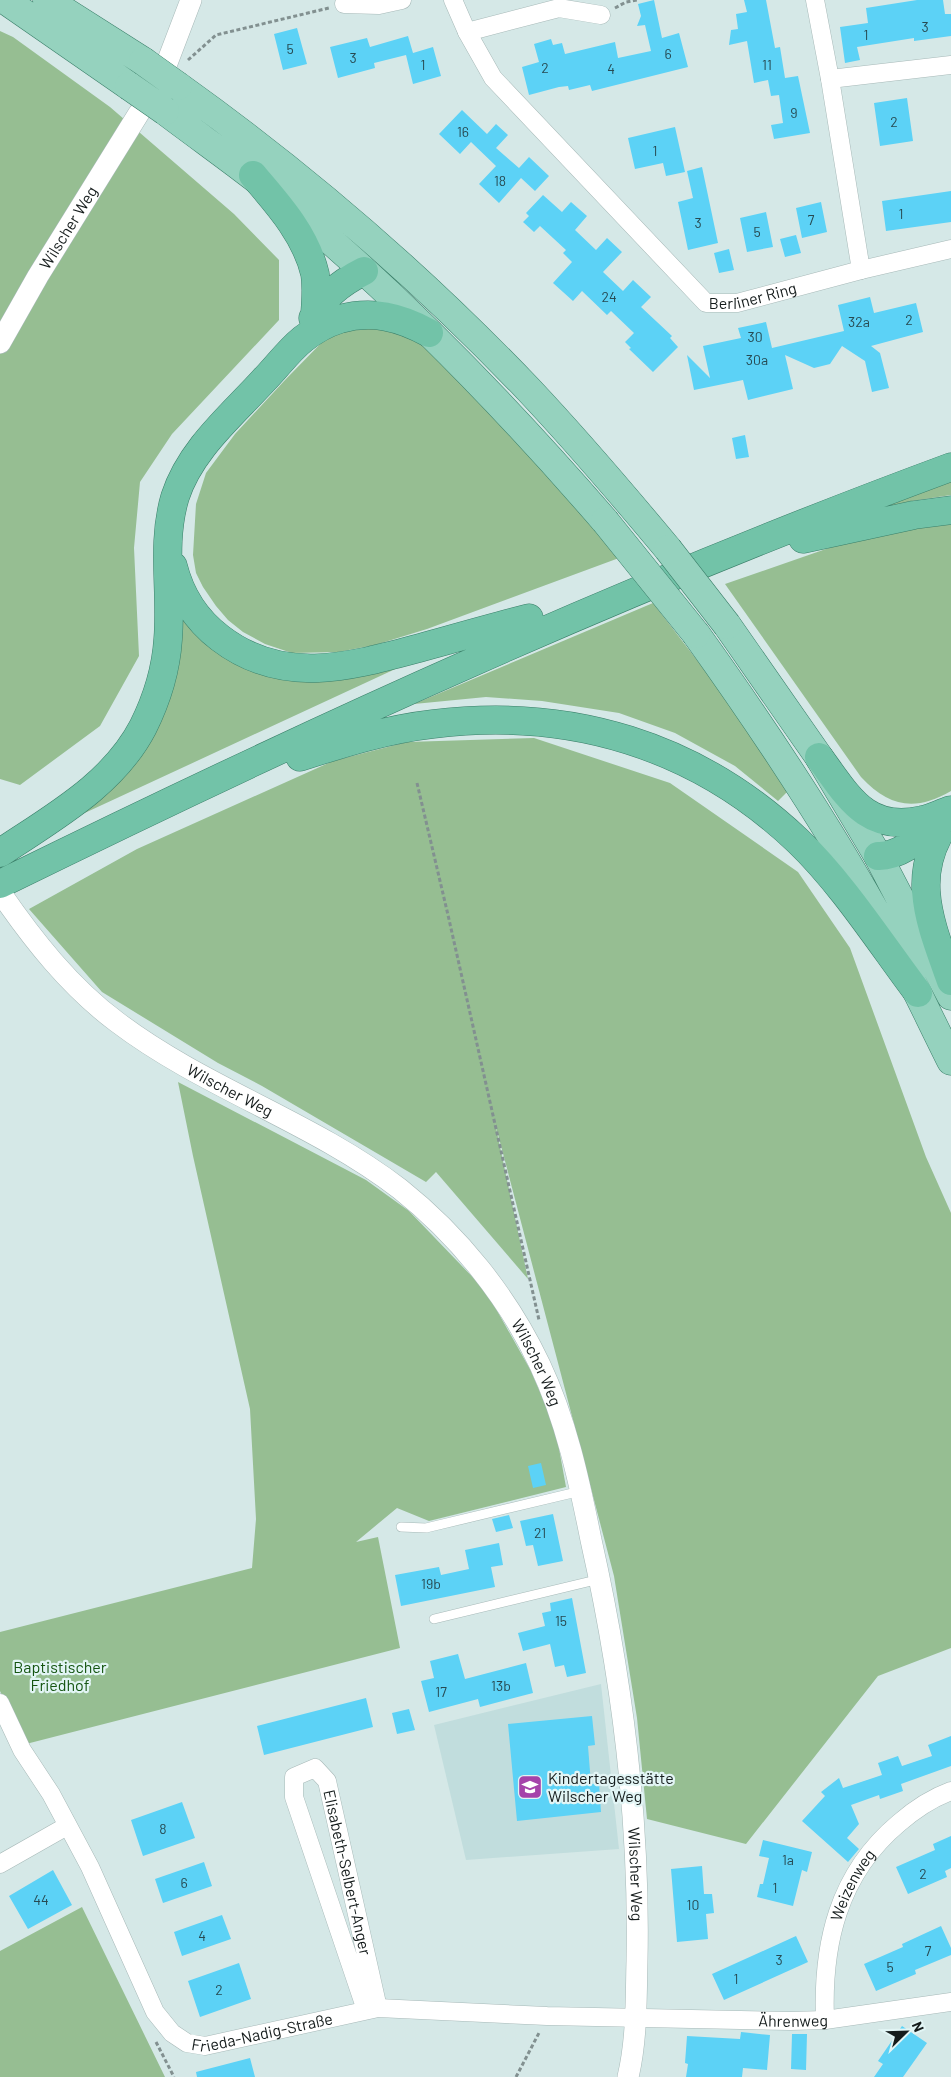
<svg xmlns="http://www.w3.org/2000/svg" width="951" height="2077" font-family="Barlow,sans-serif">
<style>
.built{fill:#c1dddd}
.green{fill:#96be92}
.building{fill:#5cd2f6}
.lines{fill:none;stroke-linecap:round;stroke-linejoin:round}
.service-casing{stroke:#a7b9b8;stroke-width:10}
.minor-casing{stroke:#a7b9b8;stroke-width:19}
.tertiary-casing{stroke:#a7b9b8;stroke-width:22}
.primary-casing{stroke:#3a7f69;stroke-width:29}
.trunk-casing{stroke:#3a7f69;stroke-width:29}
.path{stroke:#829090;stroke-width:3;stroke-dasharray:4 2.5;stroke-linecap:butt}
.service{stroke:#fff;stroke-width:9}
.minor{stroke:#fff;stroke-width:18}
.tertiary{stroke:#fff;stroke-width:21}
.primary{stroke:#95d2be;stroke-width:28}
.trunk{stroke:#72c3a8;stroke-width:28}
.primary-bridge-casing{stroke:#3a7f69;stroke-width:29;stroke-linecap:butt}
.primary-bridge{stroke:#95d2be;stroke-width:28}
.labels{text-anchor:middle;stroke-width:4.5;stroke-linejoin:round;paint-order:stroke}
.number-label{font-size:14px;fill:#274a52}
.street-label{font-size:16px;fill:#151c1c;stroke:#e2f5f5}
.park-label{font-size:16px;fill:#155511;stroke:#e2f5f5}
.poi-label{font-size:16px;fill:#151c1c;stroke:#e2f5f5;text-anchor:start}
</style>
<rect width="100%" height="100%" fill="#d5e8e7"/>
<path class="built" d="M601 1684 619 1849 466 1860 434 1725Z"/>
<path class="green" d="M0 31 13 37 110 107 234 214 279 260V320L172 434 140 482 134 548 139 656 100 726 20 785 0 779Z
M358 322 416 338 537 461 619 558 427 629 375 645 338 652 292 653 265 644 243 632 228 620 216 606 203 587 196 573 193 555 196 504 206 473 235 434 286 379 331 333Z
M951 479V495L912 501 870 512Z
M951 520V791C915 812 889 807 861 777L725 584 846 542Z
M653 603 720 690 788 791 778 801 735 766 675 733 619 713 542 701 486 697 414 704Z
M173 607 237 661 432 652 48 830 123 772Z
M534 738 670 783 798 872 850 948 926 1157 951 1213V1648L878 1676 746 1844 647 1819 637 1718 614 1576 495 1123 528 1279 436 1172 426 1182 262 1086 218 1063 102 992 29 909 137 849 333 761 407 742Z
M178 1082 366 1180 409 1211 486 1291 531 1371 546 1406 558 1443 566 1487 429 1521 397 1508 356 1542 378 1537 400 1648 26 1744 0 1691V1632L252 1568 256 1519 250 1409 193 1156Z
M82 1907 165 2077H0V1951Z"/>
<path class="building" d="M654 0 662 38 679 33 688 67 592 91 590 85 569 90 568 86 559 87 529 95 522 67 539 62 534 44 551 39 553 45 562 43 565 54 615 42 618 58 651 51 645 25 637 26 641 16 638 4Z
M744 0H766L775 48 780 47 785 78 798 76 810 133 774 139 771 125 783 123 779 95 771 96 768 80 754 83 747 41 729 45 731 30 738 29 736 14 747 12Z
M917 0H943L945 14H951V36L914 41V38L857 47 860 60 845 63 840 27 868 23 866 8Z
M297 28 307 64 283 70 274 34Z
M408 36 413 53 433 47 441 76 413 84 406 55 374 63 375 68 338 78 330 47 367 38 370 47Z
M907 98 913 141 880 146 874 103Z
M462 110 487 134 496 124 508 135 496 148 519 168 529 157 549 176 535 191 521 178 499 203 479 184 496 166 471 142 460 154 439 134Z
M675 127 685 172 666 176 663 163 635 169 628 138Z
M702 167 718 243 688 250 678 202 693 198 687 171Z
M951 191V222L886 231 882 201Z
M543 195 562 212 571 202 587 216 575 230 596 250 607 238 622 252 603 272 623 291 633 280 651 297 641 307 672 336 670 338 678 347 653 372 629 349 631 348 625 342 634 333 611 311 607 315 582 291 573 301 553 283 572 262 563 253 566 250 540 226 534 232 523 222 529 216 526 213Z
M821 202 827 232 802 238 796 208Z
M766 212 773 247 747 252 740 218Z
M796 235 801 253 785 257 780 239Z
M729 249 734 270 719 273 714 253Z
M870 297 874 313 916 303 923 332 871 346 880 353 889 388 872 392 865 361 842 346 830 364 814 368 785 355 793 389 748 400 743 380 694 390 687 355 710 378 703 346 741 338 738 328 766 322 772 348 844 331 838 305Z
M745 435 749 457 736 459 732 438Z
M541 1463 546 1485 533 1488 528 1466Z
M553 1514 563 1561 538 1566 533 1545 526 1546 520 1521Z
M509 1515 513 1528 496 1532 492 1519Z
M499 1543 503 1565 491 1567 495 1587 401 1606 395 1575 439 1567 441 1575 469 1569 465 1550Z
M572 1598 586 1673 567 1677 564 1665 555 1667 550 1644 523 1651 518 1633 545 1626 542 1613 551 1611 550 1603Z
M458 1654 465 1679 526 1663 533 1693 480 1707 478 1699 429 1712 421 1681 434 1678 430 1661Z
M366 1698 373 1727 264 1755 257 1726Z
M409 1709 415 1730 397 1734 392 1713Z
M592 1716 595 1745 588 1746 591 1784 599 1783 601 1812 517 1821 508 1724Z
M951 1736V1766L901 1784 903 1791 880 1799 879 1795 851 1805 859 1824 847 1838 859 1849 848 1862 802 1821 825 1796 821 1792 839 1778 843 1788 882 1775 878 1763 898 1756 902 1766 932 1756 928 1745Z
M182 1802 195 1838 143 1856 131 1820Z
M951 1836V1868L945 1871 947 1877 908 1894 896 1867 935 1850 933 1844Z
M763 1840 812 1852 807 1872 802 1870 793 1906 757 1897 760 1884H763L769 1858 759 1856Z
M204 1862 212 1886 163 1903 155 1879Z
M702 1866 704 1894H712L714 1913 706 1914 708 1939 677 1942 671 1869Z
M53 1870 72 1905 28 1929 9 1896Z
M222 1915 231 1939 182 1956 174 1932Z
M941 1926 951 1948V1955L915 1970 916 1974 876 1991 864 1964 903 1947 902 1944Z
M796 1936 808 1962 724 2000 712 1974Z
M239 1963 251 1999 200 2017 188 1981Z
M902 2026 927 2043 903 2077H874L883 2064 878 2061Z
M741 2032 770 2035 767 2070 743 2068 742 2077H686L688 2064 685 2063 687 2036 740 2039Z
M792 2034H807L806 2070 791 2069Z
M250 2058 255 2077H197L196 2072Z"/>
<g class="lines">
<defs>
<path id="service" d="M401 1527 426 1528 581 1491
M434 1619 600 1579"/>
<g id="minor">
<path id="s1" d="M453 0 467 32 493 78 706 303H737L861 270 830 79 815 0"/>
<path d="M344 4 379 5 402 0"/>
<path d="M467 32 559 8 601 15"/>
<path d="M830 79 951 65"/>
<path d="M861 270 951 249"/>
<path id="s2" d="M0 1703 22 1750 51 1794 90 1867 155 2012 172 2033 187 2043 205 2046 378 2008 547 2016 790 2021 825 2020 951 2002"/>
<path d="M0 1864 67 1826"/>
<path id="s3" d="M366 2010 294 1797V1777L315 1768 327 1781 378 2008"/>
<path id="s4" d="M825 2020C822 1944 838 1874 899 1823 914 1810 932 1798 951 1791"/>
</g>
<g id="tertiary">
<path d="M167 63 191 0"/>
<path id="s5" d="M0 343 38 276 139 113"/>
<path id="s6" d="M0 892C33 940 70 987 117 1022 204 1088 313 1122 400 1189 459 1236 508 1297 540 1365 566 1420 579 1480 591 1540 622 1678 640 1818 637 1961 636 1999 637 2039 628 2077"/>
</g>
<path id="primary" d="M5 0 129 86
M47 0 143 61
M178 86C304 176 422 278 529 390 577 441 623 495 668 549
M165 111C206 142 249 172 289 205 403 300 508 409 605 521
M727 625 819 757 878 856 951 996
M696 634C764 729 829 826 885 929 908 972 929 1017 951 1061"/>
<path id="trunk" d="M253 175C278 204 306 235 315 274 317 287 316 300 315 313
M313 318C322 297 344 281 364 271
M803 539 914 515 951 510
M173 566C180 594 196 620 220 638 284 687 352 666 423 647 459 637 494 627 529 618
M300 757C343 743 388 729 433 724 570 707 697 745 798 841 842 883 881 944 918 993
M819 757C848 796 866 833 922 820 932 818 941 813 951 810
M951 816C907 872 930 922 951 981
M0 853C52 818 113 785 143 727 157 699 166 670 168 639 172 591 161 544 175 497 190 450 231 416 263 381 276 368 288 351 303 339 313 331 327 323 340 319 372 310 400 317 429 333
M878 856C903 857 927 831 945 818
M0 884C311 731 626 587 951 467"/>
</defs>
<use href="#service" class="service-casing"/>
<use href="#minor" class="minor-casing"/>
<use href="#tertiary" class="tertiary-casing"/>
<use href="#primary" class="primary-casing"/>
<use href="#trunk" class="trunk-casing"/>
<path class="path" d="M615 8 626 2 637 0
M188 60 216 35 329 8
M417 783 448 915 539 1320
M156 2042 174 2077
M516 2077 540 2031"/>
<use href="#service" class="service"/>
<use href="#minor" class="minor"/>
<use href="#tertiary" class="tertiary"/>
<use href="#primary" class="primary"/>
<use href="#trunk" class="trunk"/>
<defs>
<path id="primary-bridge" d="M143 61 178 86
M129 86 165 111
M605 521 696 634
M668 549 727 625"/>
</defs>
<use href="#primary-bridge" class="primary-bridge-casing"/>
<use href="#primary-bridge" class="primary-bridge"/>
</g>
<defs>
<symbol id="school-square" viewBox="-11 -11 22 22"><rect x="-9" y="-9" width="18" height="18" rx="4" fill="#a543aa" stroke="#e2f5f5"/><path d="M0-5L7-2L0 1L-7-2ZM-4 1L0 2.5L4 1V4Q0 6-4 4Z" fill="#fff"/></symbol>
</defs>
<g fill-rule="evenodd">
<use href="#school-square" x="516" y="1773" width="28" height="28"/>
</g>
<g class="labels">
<g class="number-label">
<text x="925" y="32">3</text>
<text x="866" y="40">1</text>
<text x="290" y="54">5</text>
<text x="668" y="59">6</text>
<text x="353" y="63">3</text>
<text x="423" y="70">1</text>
<text x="767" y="70">11</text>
<text x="545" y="73">2</text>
<text x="611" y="74">4</text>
<text x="794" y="118">9</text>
<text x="894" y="127">2</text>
<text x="463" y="137">16</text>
<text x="655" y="156">1</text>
<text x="500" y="186">18</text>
<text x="901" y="219">1</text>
<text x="811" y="225">7</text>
<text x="698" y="228">3</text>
<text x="757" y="237">5</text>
<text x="609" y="302">24</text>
<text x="909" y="325">2</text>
<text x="859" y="327">32a</text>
<text x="755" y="342">30</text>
<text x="757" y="365">30a</text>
<text x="540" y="1538">21</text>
<text x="431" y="1589">19b</text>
<text x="561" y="1626">15</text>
<text x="501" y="1691">13b</text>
<text x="441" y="1697">17</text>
<text x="163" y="1834">8</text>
<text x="788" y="1865">1a</text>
<text x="923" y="1879">2</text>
<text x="184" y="1888">6</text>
<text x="775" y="1893">1</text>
<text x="41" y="1905">44</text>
<text x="693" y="1910">10</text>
<text x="202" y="1941">4</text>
<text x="928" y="1956">7</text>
<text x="779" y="1965">3</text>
<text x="890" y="1972">5</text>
<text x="736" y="1984">1</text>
<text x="219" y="1995">2</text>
</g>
<g class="street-label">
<text dy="6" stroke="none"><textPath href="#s5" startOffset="134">Wilscher Weg</textPath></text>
<text dy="6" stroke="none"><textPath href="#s1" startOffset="445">Berliner Ring</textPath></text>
<text dy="6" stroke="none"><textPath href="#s6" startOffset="308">Wilscher Weg</textPath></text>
<text dy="6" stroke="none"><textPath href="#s6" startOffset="728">Wilscher Weg</textPath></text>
<text dy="6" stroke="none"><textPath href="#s3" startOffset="379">Elisabeth-Selbert-Anger</textPath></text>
<text dy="6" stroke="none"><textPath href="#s6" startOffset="1252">Wilscher Weg</textPath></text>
<text dy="6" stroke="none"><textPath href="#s4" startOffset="140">Weizenweg</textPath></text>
<text dy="6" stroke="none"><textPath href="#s2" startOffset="1002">Ährenweg</textPath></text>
<text dy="6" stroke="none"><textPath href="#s2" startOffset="468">Frieda-Nadig-Straße</textPath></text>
</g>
<g class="park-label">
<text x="60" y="1673">Baptistischer<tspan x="60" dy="18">Friedhof</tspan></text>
</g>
<g class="poi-label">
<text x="548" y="1784">Kindertagesstätte<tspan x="548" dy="18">Wilscher Weg</tspan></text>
</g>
</g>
<g transform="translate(906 2032) rotate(67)" stroke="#e2f5f5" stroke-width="4" paint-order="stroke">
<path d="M0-4L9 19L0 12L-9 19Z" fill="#151c1c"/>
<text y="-8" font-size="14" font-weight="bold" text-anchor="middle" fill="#151c1c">N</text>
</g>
</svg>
